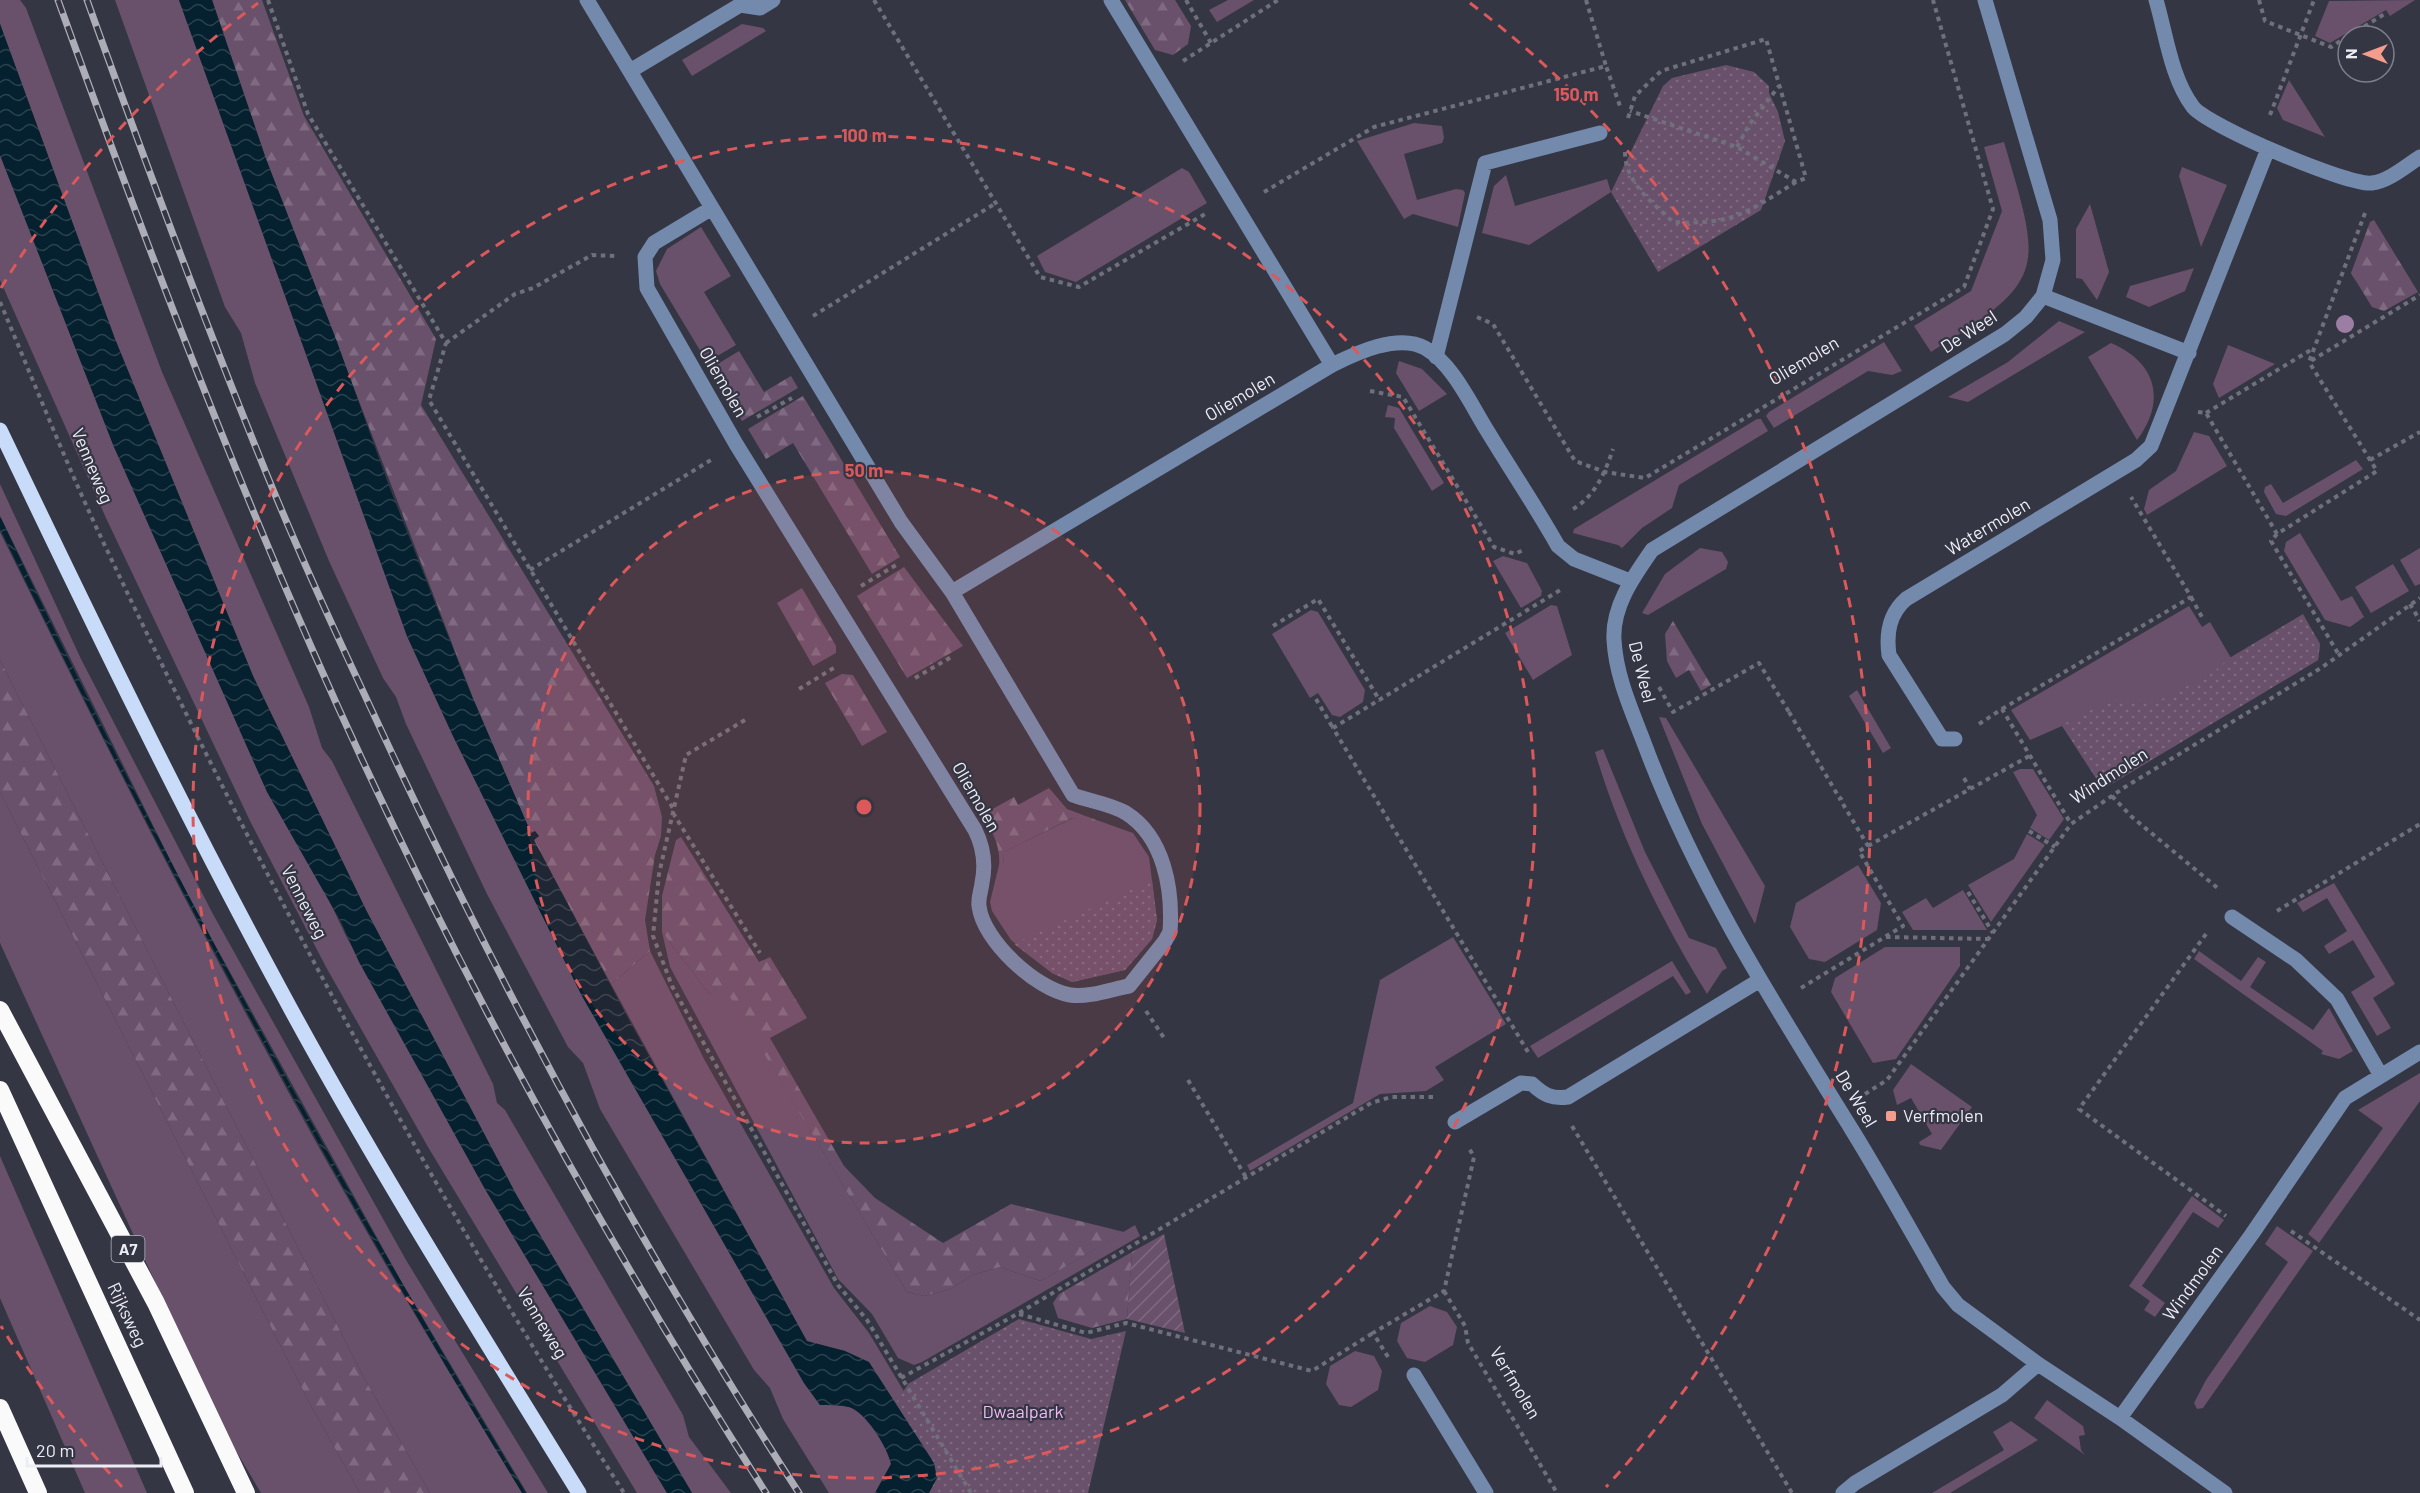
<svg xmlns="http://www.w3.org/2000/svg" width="2420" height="1493" font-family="Barlow,sans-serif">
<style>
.grass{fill:#69506b}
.forest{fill:url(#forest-firs)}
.park{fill:url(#park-dots)}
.garden{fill:url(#garden-furrows)}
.water{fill:url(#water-waves)}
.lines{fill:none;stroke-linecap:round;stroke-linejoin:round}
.path{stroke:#6f707c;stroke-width:4;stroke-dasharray:4.5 4.5;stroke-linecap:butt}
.minor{stroke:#738aad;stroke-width:15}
.major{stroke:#c8dbf8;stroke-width:15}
.highway{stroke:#fafafa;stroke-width:18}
.rail-casing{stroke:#acadb7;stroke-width:7}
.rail{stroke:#353644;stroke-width:4.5;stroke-dasharray:14;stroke-linecap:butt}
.tree{fill:#9c7ea5}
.ring{fill:none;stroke:#dc595b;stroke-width:3;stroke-dasharray:10 8}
.poi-dot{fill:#f59d8d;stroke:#353644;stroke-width:2}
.labels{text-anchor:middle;stroke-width:4.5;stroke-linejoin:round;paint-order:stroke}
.shield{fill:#353644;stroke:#b5b6c0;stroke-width:1.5}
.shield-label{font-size:16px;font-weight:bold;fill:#ecedf5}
.street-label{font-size:18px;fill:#ecedf5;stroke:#353644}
.poi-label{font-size:18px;fill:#ecedf5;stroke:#353644;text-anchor:start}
.park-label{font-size:18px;fill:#f1b8f4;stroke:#353644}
.centre{fill:#dc595b;stroke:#353644;stroke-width:3}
.ring-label{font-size:18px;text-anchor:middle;font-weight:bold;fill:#dc595b;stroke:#353644;stroke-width:4.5;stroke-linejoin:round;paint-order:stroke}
</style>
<defs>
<pattern id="forest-firs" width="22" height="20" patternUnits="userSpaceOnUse" patternTransform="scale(1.5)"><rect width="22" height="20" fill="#69506b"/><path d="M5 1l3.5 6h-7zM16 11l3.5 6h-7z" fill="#7f6a81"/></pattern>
<pattern id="park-dots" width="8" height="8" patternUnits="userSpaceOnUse" patternTransform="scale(1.5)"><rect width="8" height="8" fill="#69506b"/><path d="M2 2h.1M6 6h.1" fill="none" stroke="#7f6a81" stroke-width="1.8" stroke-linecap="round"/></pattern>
<pattern id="garden-furrows" width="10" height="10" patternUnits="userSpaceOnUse" patternTransform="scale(1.5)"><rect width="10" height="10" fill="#69506b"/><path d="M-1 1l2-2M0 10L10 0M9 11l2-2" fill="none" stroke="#7f6a81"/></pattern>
<pattern id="water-waves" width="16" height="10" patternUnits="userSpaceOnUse" patternTransform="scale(1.5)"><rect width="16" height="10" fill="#05202f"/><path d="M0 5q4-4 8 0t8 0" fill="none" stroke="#2a414e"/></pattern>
</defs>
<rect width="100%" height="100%" fill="#353644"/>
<path class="grass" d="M0 0H20L26 8 162 372 309 707 322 748 332 761 493 1084 497 1103 505 1110 683 1415 689 1437 731 1493H692L517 1196 366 910 253 676 115 339 0 24Z
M115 0H179L407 636 453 736 582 996 804 1383 820 1405C829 1405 840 1405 849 1407 866 1412 888 1448 891 1464L875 1493H829L783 1419 770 1388 754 1370 600 1109 583 1063 568 1047 487 894 406 724 396 697 383 678 329 561 255 383 241 333 225 307Z
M1228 0H1254L1217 22 1209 10Z
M2415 0 2390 16 2386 10 2330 43 2315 36 2329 1Z
M742 24 763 28 766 31 692 76 682 60Z
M2289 80 2325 137 2283 120 2277 108Z
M1414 123 1442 126 1444 138 1442 143 1404 154 1417 200 1456 189 1463 190 1465 193 1458 227 1413 214 1404 219 1357 141Z
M2004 142C2041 269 2050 279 1931 352L1914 326 1971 291 2002 211 1984 147Z
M0 155 114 447 346 936 485 1189 667 1493H637L428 1147 326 967 251 823 106 518 0 280Z
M2182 167 2227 185 2201 247 2179 176Z
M1182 168 1189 172 1207 203 1076 282 1045 272 1037 256Z
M1506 175 1515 206 1607 179 1611 192 1529 245 1482 233 1494 186Z
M2090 204 2109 272 2097 300 2082 279 2076 278V229Z
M701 227 731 276 704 292 736 345 707 362 660 284 656 271 667 249Z
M2194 268 2185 291 2149 307 2126 297 2130 286Z
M2059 321 2085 332 1968 402 1948 397 2008 362Z
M1884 342 1902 371 1892 375 1868 371 1774 428 1766 416 1769 412Z
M2111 343C2156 362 2167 400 2137 440L2088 357Z
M2228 345 2275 364 2219 398 2213 384Z
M1399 361 1422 369 1447 394 1419 411 1396 373Z
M1388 405 1399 408 1444 483 1432 491 1394 428 1395 418 1385 417Z
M1757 419H1761L1768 431 1679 485 1672 508 1642 528 1622 548 1618 545 1573 533 1574 529Z
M2194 432 2209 436 2227 466 2147 515 2144 509 2149 490 2176 471Z
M2356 460 2363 469 2286 516 2276 514 2264 492 2265 487 2271 484 2283 503Z
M0 484 81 659 214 916 406 1260 548 1493H527L401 1281 189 898 0 516Z
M0 532C161 859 328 1184 524 1493H430L363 1376 0 660Z
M2300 533 2341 601 2352 596 2364 617 2350 627 2325 620 2284 551 2286 542Z
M1700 548 1722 552 1728 562 1726 569 1648 615 1642 613 1665 574Z
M2420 548V584L2415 586 2400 560Z
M1503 556 1527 563 1542 591 1541 596 1521 608 1493 561Z
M2393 564 2409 591 2371 613 2355 587Z
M1551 605 1557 606 1572 655 1533 680 1505 633Z
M2189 606 2202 627 2210 622 2231 658 2302 615 2320 644 2318 660 2103 789 2062 726 2030 740 2011 710Z
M1311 610 1318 612 1365 690 1363 702 1340 717 1332 715 1318 693 1310 698 1272 634Z
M1857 690 1891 748 1883 753 1849 696Z
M1659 717 1666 718 1765 886 1755 924 1702 824Z
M1603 749 1645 852 1689 938 1716 948 1727 968 1722 971 1707 994C1660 917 1621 839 1595 752Z
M2020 769H2033L2064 819 2049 840 2030 828 2037 815 2013 772Z
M0 792 310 1404 360 1493H261L220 1424 0 943Z
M1088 817 1133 833 1149 857 1157 920 1152 939 1125 970 1072 982 1052 973 1011 940 992 911 990 902 999 865H1003L1004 852 1073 818 1085 820Z
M2027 834 2045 845 1991 922 1968 885 2014 859Z
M1858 865 1881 903 1877 930 1825 962 1809 959 1790 927 1796 903Z
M2334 883 2395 984 2373 998 2391 1028 2377 1036 2351 992 2375 977 2353 940 2329 954 2324 946 2347 931 2327 898 2303 912 2297 903Z
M1963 890 1987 930H1913L1902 912 1926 898 1933 908Z
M662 932 709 994 724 986 907 1292 924 1296 951 1289 972 1275 1000 1267 1041 1281 1135 1225 1140 1236 922 1362 914 1365 898 1358 872 1314 838 1279 670 967Z
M1453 937 1506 1024 1435 1067 1444 1080 1426 1091 1380 1094 1250 1171 1247 1165 1353 1103 1380 980Z
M1885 947H1960V966L1896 1059 1873 1063 1831 992 1835 978Z
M650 951 704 1059 834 1288 869 1333 965 1493 845 1351 807 1342 611 984Z
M2199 951 2241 981 2258 957 2266 962 2250 987 2313 1030 2329 1008 2353 1051 2339 1059 2321 1054 2323 1051 2194 959Z
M1672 961 1691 992 1686 995 1673 976 1538 1058 1530 1046Z
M1911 1064 1972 1107 1941 1150 1920 1145 1919 1142 1932 1134 1911 1098 1897 1105 1893 1090Z
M2420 1073V1101L2319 1243 2308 1234 2383 1128 2358 1110Z
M0 1156 3 1163 147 1493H85L0 1298Z
M2192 1196 2224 1220 2218 1228 2193 1212 2142 1286 2165 1303 2155 1317 2144 1310 2150 1301 2129 1286Z
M2277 1226 2313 1251 2203 1408 2197 1409 2194 1403 2206 1380 2288 1262 2265 1244Z
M1430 1306 1447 1312 1457 1327 1453 1345 1425 1362 1407 1358 1397 1341 1401 1323Z
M1355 1351 1374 1356 1382 1371 1378 1390 1351 1407 1339 1405 1326 1384 1330 1366Z
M2047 1400 2083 1426 2085 1435 2079 1436 2081 1450 2085 1455 2034 1418Z
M2011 1421 2038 1440 1950 1493H1932L2004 1450 1993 1432Z"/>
<path class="forest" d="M212 0H262L304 116 436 339 421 405 654 786 662 817 661 836 655 855 645 920 650 951 611 984 535 843 473 698 266 159Z
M1125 0H1175L1191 26 1188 44 1173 55 1155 50Z
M2374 220 2418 292 2384 311 2372 307 2351 273 2370 222Z
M739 351 764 392 791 376 798 388 742 421 711 368Z
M803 396 900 557 872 574 793 443 766 459 748 429Z
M904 567 963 646 907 678 857 596Z
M802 588 836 646V653L813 666 777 603Z
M1673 621 1711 685 1701 691 1689 670 1676 678 1667 661 1665 634Z
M0 660 363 1376 430 1493H360L310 1404 0 792Z
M842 674 853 675 887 732 862 746 825 683Z
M1049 788 1067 809 1096 820 1095 822 1072 818 1004 852 1003 865H999C1001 847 992 830 982 815L1014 797 1018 805Z
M681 837 759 962 770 957 807 1018 770 1038 844 1166 875 1198 943 1243 1011 1204 1124 1232 1041 1281 1000 1267 972 1275 951 1289 924 1296 907 1292 724 987 709 994 662 932V896L676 840Z
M1132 1252 1127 1319 1092 1328 1058 1318 1053 1303 1059 1294Z"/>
<path class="park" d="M1726 65 1754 72 1769 86V93L1778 112 1785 141 1761 210 1658 272 1611 192 1663 86 1672 78Z
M2303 614 2320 644 2318 660 2103 789 2062 725 2111 700H2160L2211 674 2231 657Z
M1152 880 1157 920 1152 939 1125 970 1072 982 1052 973 1014 944Z
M1019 1319 1091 1339 1126 1331 1088 1493H907L878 1431 908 1384Z"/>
<path class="garden" d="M1164 1234 1185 1333 1127 1319 1132 1252Z"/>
<path class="water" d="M179 0H212L266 159 336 339 389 486 471 694 531 833 535 831 539 836 534 840 627 1016 807 1341 845 1351 869 1362 934 1463 937 1478 929 1493H875L891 1464C888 1448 866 1412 849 1407 840 1405 829 1405 820 1405L804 1383 582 996 453 736 407 636Z
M0 24 115 339 253 676 366 910 517 1196 692 1493H667L485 1189 359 962 341 922 267 792 114 447 0 155Z
M0 516C157 851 335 1176 526 1493H522C331 1180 160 858 0 529Z"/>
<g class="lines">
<path class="path" d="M268 0 308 114 446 343 429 400 674 810
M874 0 1040 277 1079 287 1205 214
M1186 0 1211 43
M1586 0 1606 66
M2259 0 2265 21 2331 47 2348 36
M2349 36 2386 13
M1183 61 1278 0
M2270 115 2314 0
M1628 118 1635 96 1661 71 1766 39 1806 178 1796 182 1737 147 1630 111
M1737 147 1749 125 1779 86
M1625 152C1625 183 1653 203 1673 222 1735 225 1745 213 1796 182
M1264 192 1374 127 1606 66 1621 109
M2365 213 2309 362 2420 295
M0 302C35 384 68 469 107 550 260 874 431 1191 624 1493
M813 316 996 203
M1477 317 1493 324 1575 461 1605 472 1645 478 1964 287 1993 209 1933 0
M446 343 515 294 533 288 592 255 615 256
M1370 391 1403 397 1494 547 1515 554 1525 549
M2198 412 2206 413 2277 534 2377 471 2309 362
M2206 413 2314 348
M757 417 792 398
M2370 460 2420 432
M1573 509C1595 496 1605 473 1613 449
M2277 534 2271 541 2339 655
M530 570 711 460
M861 586 896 565
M2191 597 2203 619
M2410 604 2420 621
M1273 626 1318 599 1380 701
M915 678 953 656
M1659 687 1673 712 1759 663 1789 712
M799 689 837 666
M1316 699 1333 728
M2002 709 2191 597 2131 497
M1789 712 1840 799
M745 720 686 755 659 874 653 936 672 986 838 1285 867 1320 971 1493
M1979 724 2002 709 2071 824
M1964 778 1970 789
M2112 796 2132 817 2220 890
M673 813 760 953
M2029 831 2055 847
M1868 846 2031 755
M1968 892 1993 933
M2277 911 2420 824
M2206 934 2079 1109 2226 1216
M1886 937 1989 939
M1801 988 1903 926 1859 851 1868 846 1840 799 1842 797
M1146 1011 1164 1038
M1528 1052 1333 728 1562 589
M1188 1080 1247 1179
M1865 1094 1887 1080 2071 824 2125 787 2321 668 2420 598
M1572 1126 1792 1493
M2291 1231 2420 1320
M1444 1291 1465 1326 1468 1343 1557 1493
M1019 1314 1086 1333 1126 1323 1312 1371 1373 1333
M1388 1357 1373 1333 1444 1291 1474 1157 1469 1148
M901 1378 1019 1313 1371 1103 1391 1097H1434"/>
<path class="minor" d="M587 0 901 522 952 592 1073 795C1089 801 1111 804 1126 813 1164 837 1173 889 1170 932L1165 941 1129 986C1112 989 1088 998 1070 995 1036 989 983 941 979 906 978 897 981 892 982 883 986 864 984 848 975 830L736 444 647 288 645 257 654 243 712 208
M1111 0 1332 365
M1985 0 2050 220 2053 260 2043 296 2026 317 2005 334 1652 550C1634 576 1612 606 1614 640 1616 678 1633 713 1646 748 1697 884 1776 1007 1852 1130 1884 1182 1913 1235 1943 1287L1958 1305 2038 1364 2120 1418 2225 1493
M2156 0C2166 34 2171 78 2193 107 2208 126 2348 186 2372 183 2389 181 2406 166 2420 157
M630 71 740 5 760 8 773 0
M2043 296 2189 353
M1436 357 1485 163 1600 133
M952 592 1332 365C1356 353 1398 333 1425 348 1453 364 1471 405 1488 432 1511 470 1536 507 1558 546L1574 559 1630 581
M1955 739H1942L1889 655C1886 633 1889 614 1906 599L2136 460 2151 446 2268 149
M2232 917 2296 960 2337 999 2380 1074
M1455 1122 1521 1083 1532 1084C1544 1095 1551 1099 1568 1097L1760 980
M1414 1375 1486 1493
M2120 1418 2252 1234 2345 1098 2420 1052
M1843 1493 1855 1483 2002 1395 2038 1364"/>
<path class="major" d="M0 430C90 618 181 807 281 991 373 1162 477 1327 579 1493"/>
<path class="highway" d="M0 1010 156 1303 246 1493
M0 1090 185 1493
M0 1408 38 1493"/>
<defs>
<path id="rail" d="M58 0C137 219 219 438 313 651 441 942 595 1225 766 1493
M87 0C144 159 203 318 267 475 307 573 352 668 397 764 515 1015 648 1260 799 1493"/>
</defs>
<use href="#rail" class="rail-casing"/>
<use href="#rail" class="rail"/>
</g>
<circle class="tree" cx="2345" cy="324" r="9"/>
<circle cx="864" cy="807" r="336" fill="#dc595b" fill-opacity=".12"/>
<g class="ring">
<circle cx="864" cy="807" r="336"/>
<circle cx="864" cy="807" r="671"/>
<path d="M122 1487A1007 1007 0 0 1 1 1326M1 288A1007 1007 0 0 1 258 3M1470 3A1007 1007 0 0 1 1606 1487"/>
</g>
<rect class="poi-dot" x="1885" y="1110" width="12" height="12" rx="3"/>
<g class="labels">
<rect class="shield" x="111.5" y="1236" width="33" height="26" rx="4.5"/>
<g class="shield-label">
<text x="128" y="1255">A7</text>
</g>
<g class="street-label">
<text transform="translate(1969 332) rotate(-33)" y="6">De Weel</text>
<text transform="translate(1804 361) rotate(-31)" y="6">Oliemolen</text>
<text transform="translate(723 382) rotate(60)" y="6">Oliemolen</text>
<text transform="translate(1240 397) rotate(-31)" y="6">Oliemolen</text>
<text transform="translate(92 466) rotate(67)" y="6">Venneweg</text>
<text transform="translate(1988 527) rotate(-31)" y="6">Watermolen</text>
<text transform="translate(1642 672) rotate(76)" y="6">De Weel</text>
<text transform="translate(2109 776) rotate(-33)" y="6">Windmolen</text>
<text transform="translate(976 797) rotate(60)" y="6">Oliemolen</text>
<text transform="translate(304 902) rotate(63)" y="6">Venneweg</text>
<text transform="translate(1856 1099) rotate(59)" y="6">De Weel</text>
<text transform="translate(2193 1283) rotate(-54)" y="6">Windmolen</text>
<text transform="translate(127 1315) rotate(65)" y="6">Rijksweg</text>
<text transform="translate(542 1323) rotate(59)" y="6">Venneweg</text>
<text transform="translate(1515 1383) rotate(59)" y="6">Verfmolen</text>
</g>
<g class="poi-label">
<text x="1903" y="1122">Verfmolen</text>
</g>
<g class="park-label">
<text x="1023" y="1418">Dwaalpark</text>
</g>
</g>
<circle cx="864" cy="807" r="9" class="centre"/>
<g class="ring-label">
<text x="1576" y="101">150 m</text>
<text x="864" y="142">100 m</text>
<text x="864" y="477">50 m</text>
</g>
<g transform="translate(2366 54) rotate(270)"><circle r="28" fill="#353644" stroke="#7e7f8b" stroke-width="1.5"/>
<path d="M0-4.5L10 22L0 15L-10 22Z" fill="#f59d8d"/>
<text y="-9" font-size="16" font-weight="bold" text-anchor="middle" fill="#ecedf5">N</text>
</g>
<path d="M27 1457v9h134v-9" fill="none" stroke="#ecedf5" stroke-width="3"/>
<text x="36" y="1457" font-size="18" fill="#ecedf5" stroke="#353644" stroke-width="4.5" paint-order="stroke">20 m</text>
</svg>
